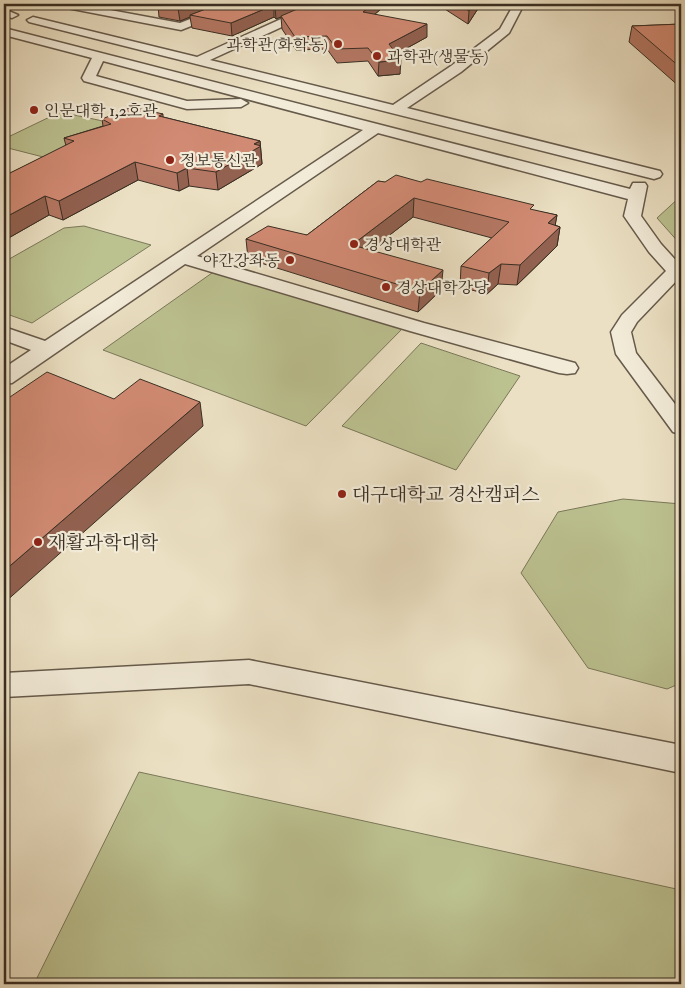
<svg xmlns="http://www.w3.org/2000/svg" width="685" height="988" font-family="'IM FELL Double Pica','Noto Serif KR',serif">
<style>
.green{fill:#bcc190;stroke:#7a785a}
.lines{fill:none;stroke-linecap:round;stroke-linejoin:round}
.minor-casing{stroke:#665a4b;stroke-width:3}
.minor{fill:#f2ebd8;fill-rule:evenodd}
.wall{fill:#b47763;stroke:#392e23}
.shaded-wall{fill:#926150;stroke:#392e23}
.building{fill:#d18a73;stroke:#392e23}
.poi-dot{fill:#8f2418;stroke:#f2ebd8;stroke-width:2}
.labels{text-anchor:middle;stroke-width:4.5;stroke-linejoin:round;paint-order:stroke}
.far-poi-label{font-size:16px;fill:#392e23;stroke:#f2ebd8;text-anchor:start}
.poi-label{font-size:19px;fill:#392e23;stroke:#f2ebd8;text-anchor:start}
</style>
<rect width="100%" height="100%" fill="#ebe0c3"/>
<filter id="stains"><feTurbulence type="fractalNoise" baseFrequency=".004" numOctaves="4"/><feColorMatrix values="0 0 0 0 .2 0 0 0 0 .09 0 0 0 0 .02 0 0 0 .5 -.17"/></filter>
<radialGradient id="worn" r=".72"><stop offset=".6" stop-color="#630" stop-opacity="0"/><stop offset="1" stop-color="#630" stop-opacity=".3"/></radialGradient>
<path class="green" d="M60 112 122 125 55 160 4 147V139Z
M681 196V245L657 218Z
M84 226 151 245 32 323 4 313V262L64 228Z
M219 268 408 323 306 426 103 350Z
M421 343 520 376 456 470 342 426Z
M623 499 681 504V683L667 689 588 668 521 573 558 512Z
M139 772 681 890V984H34Z"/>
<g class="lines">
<defs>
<path id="minor" d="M57 4H78L180 23 216 9 220 8 226 11 224 13 181 30 62 7Z
M304 4H314L310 14 210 60 393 105 451 66 500 29 514 4H524L509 33 461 72 407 108 660 171 662 174 660 177 654 179 29 22 27 20 33 17 197 57 301 10Z
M4 9 18 15 12 18 4 16Z
M4 28 630 189 633 183H645L647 186 641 216 661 244 681 266V276L637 322 631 332 636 353 681 412V434L673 432 616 354 611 332 622 315 666 271 649 252 624 216 628 199 378 133 197 256 424 323 575 363 578 368 575 373 567 374 559 373 410 331 185 264 12 383 4 384V368L31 350 4 340V327L45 341 363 130 103 61 96 76 187 101 241 99 248 103 241 107 187 109 84 81 82 78 92 58 4 35Z
M249 660 681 745V773L249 684 4 697V673Z"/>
</defs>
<use href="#minor" class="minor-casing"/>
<use href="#minor" class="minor"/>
</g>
<path class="wall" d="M297 4V9L338 5 387 4 375 14 427 37 396 54 400 74 378 76 368 61 337 63 327 49 296 50 282 29 281 17 276 19 274 17 232 36 192 28 190 17 180 21 159 17 158 5Z
M437 4H481L468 24Z
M681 24V88L629 42 632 26Z
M163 114V117L260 141 262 164 218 190 189 186 179 191 138 180 63 220 49 215 5 240H4V176L66 146 64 138 103 126 102 119Z
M378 181 557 215 555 225 560 227 557 246 517 285 498 284 487 294 460 287 461 266 492 238 413 217 370 250 441 290 418 312 248 259 246 239 307 235Z"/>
<path class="shaded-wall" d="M192 4H221L190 15V17L180 21 178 8Z
M282 4H297V10L276 19 275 7Z
M373 4H387L363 24V12Z
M474 4H481L468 24 469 11Z
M274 5V17L232 36 231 23Z
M427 24V37L389 58V44Z
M401 60 400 74 378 76 379 62Z
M260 141 262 164 218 190 216 172 254 144Z
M135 162 138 180 63 220 59 201Z
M187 168 189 186 179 191 177 173Z
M45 196 49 215 5 240 4 235V218Z
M414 198 413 217 351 265 352 245Z
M557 215 554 232 560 227 557 246 517 285 520 265 548 223Z
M501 264 498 284 487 294 489 273Z
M443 270 441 290 418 312 420 291Z
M200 402 203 426 4 603V571Z"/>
<path class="building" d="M160 4H192L178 8 158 5Z
M219 4H282L275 7 274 5 231 23 190 15Z
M309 4H331L338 5 340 4H373L363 12 427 24 389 44 401 60 379 62 368 48 337 49 327 36 295 37 281 16Z
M458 4H474L469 11Z
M681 24V68L632 26Z
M132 107 163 114 159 116 260 141 254 144 261 146 216 172 187 168 177 173 135 162 59 201 45 196 4 218V186L7 185 4 183V176L74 141 64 138 111 124 102 119Z
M396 175 421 182 427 179 534 205 530 209 557 215 548 223 560 227 520 265 501 264 489 273 461 266 509 222 414 198 352 245 443 270 420 291 246 239 268 226 307 235 378 181 385 182Z
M47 372 114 399 140 379 200 402 4 571V401Z"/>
<g class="poi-dot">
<circle cx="338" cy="44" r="5"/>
<circle cx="377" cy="56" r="5"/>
<circle cx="34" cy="110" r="5"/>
<circle cx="170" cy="160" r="5"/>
<circle cx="354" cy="244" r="5"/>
<circle cx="290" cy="260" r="5"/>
<circle cx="386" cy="287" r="5"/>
<circle cx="342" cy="494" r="5"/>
<circle cx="38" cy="542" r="5"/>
</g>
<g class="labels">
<g class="far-poi-label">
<text x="328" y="50" text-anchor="end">과학관(화학동)</text>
<text x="387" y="62">과학관(생물동)</text>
<text x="44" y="116">인문대학 1,2호관</text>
<text x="180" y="166">정보통신관</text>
<text x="364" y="250">경상대학관</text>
<text x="280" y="266" text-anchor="end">야간강좌동</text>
<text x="396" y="293">경상대학강당</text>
</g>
<g class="poi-label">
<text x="352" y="501">대구대학교 경산캠퍼스</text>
<text x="48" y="549">재활과학대학</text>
</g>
</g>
<rect width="685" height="988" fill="none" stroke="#ebe0c3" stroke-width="20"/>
<rect x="5" y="5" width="675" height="978" fill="none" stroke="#392e23" stroke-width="2.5"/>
<rect x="10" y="10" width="665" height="968" fill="none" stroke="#392e23"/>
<rect width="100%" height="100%" filter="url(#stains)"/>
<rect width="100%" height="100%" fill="url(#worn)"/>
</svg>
